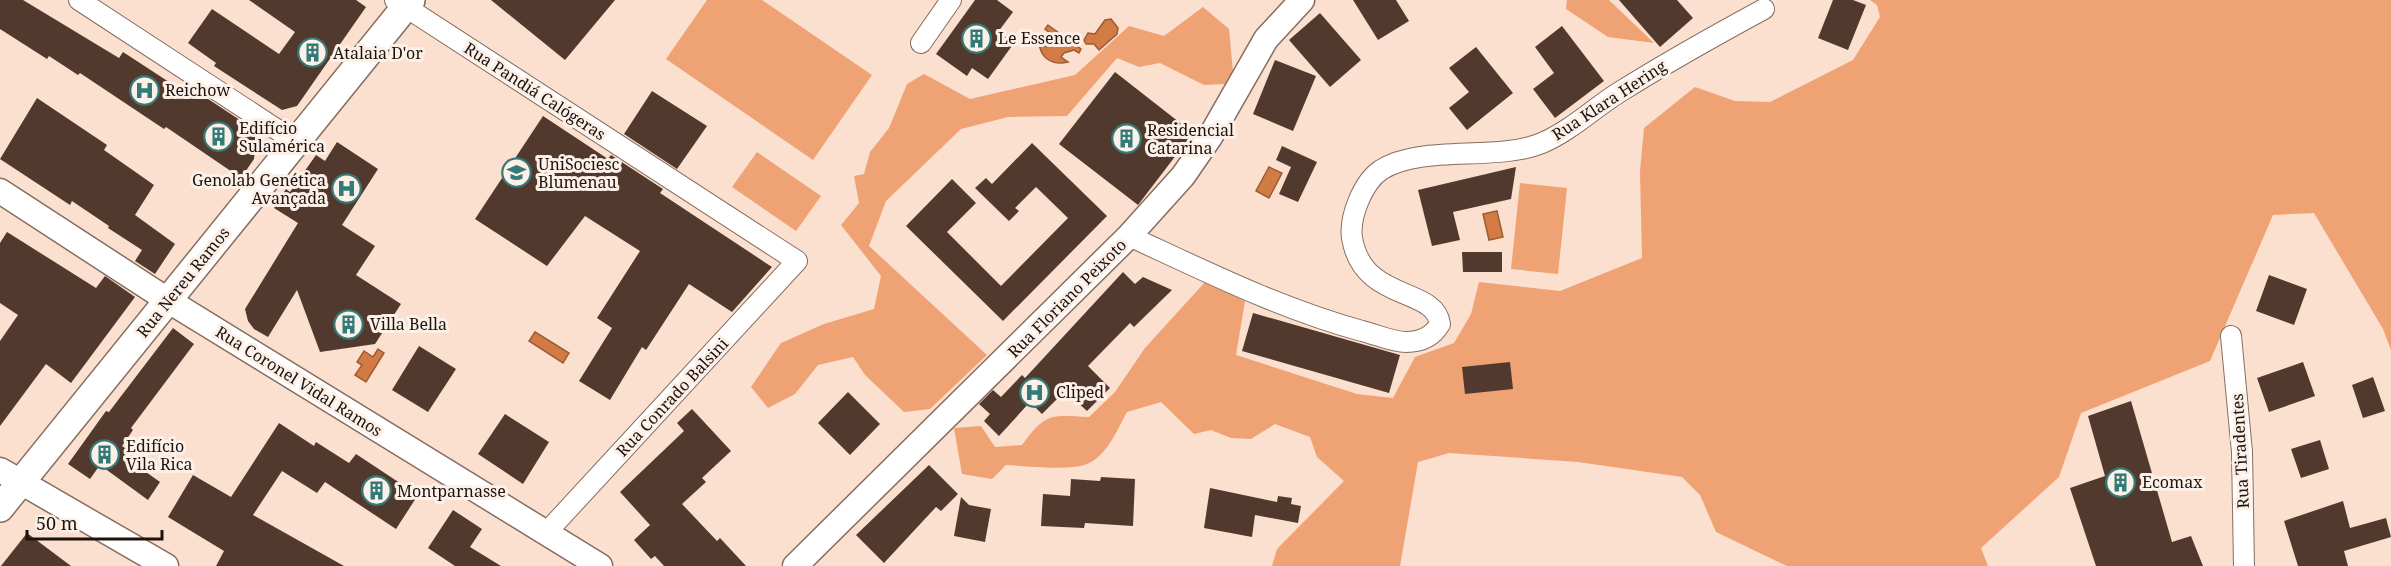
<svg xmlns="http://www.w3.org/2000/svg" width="2391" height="566" font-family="'Noto Serif',serif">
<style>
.green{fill:#efa274}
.water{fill:#d37b44;stroke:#9c5c34;stroke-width:1.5}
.building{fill:#513a2d}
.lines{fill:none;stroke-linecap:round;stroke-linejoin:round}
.minor-casing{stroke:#866d5f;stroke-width:22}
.tertiary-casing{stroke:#866d5f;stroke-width:27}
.secondary-casing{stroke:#866d5f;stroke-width:30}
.minor{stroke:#fff;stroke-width:20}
.tertiary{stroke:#fff;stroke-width:24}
.secondary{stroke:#fff;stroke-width:27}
.labels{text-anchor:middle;stroke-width:6;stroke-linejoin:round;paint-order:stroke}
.poi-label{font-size:16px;fill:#1c130d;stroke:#fcf0e9;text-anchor:start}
.street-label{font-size:16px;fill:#1c130d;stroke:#fcf0e9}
</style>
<rect width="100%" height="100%" fill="#fbdfcf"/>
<path class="green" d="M707 0H762L872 75 813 160 666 59Z
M1567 0H1609L1654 43 1608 37 1566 9Z
M1870 0H2391V350L2383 329 2314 213 2273 215 2210 361 2081 413 2059 477 1981 548 1988 566H1787L1716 532 1700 495 1682 477 1578 462 1449 453 1418 462 1400 566H1272L1277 549 1344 481 1317 457 1310 437 1275 424 1251 439 1231 438 1211 430 1194 434 1161 402 1127 412C1117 430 1107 456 1087 464 1069 471 1026 466 1006 465L992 479 962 474 954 428 981 426 995 447 1022 445C1046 412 1051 415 1089 417L1115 392 1145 348 1205 282 1220 287 1245 301 1236 355 1357 394 1393 398 1415 357 1454 343 1471 314 1479 282 1560 291 1642 258 1640 171 1644 128 1695 87 1735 101 1770 102 1853 60 1880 17 1877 5Z
M1203 7 1229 29 1233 72 1225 84 1204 85 1160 63 1139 67 1117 58 1067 116 1008 117 961 129 886 201 869 246 987 355 930 409 904 412 865 375 853 357 818 365 795 394 768 408 751 387 781 343 824 324 874 309 881 276 841 225 859 203 854 176 864 174 870 152 889 128 907 84 924 74 970 99 1075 75 1129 26 1164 36Z
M757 152 821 196 796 231 732 187Z
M1520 183 1567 188 1558 274 1511 269Z"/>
<path class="water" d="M1111 19 1118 28 1117 34 1099 50 1094 44H1086L1084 40 1088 33 1095 34 1105 20Z
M1048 25 1081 49 1079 53 1074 50 1064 53 1061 57 1068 62C1052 66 1040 58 1039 42L1046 47 1050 33 1045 29Z
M1269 167 1282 173 1269 198 1256 191Z
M1497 211 1503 237 1489 240 1483 214Z
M535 332 569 353 563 363 529 341Z
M378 349 384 353 366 382 355 375 362 365 357 362 364 351 373 357Z"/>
<path class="building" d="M0 0H23L119 58 123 52 192 97 196 91 252 128 256 140 254 159 241 178 166 127 164 129 80 73 78 75 49 56 47 59 0 29Z
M249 0H356L366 7 297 106 282 110 214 66 216 63 188 43 212 9 279 54 295 32Z
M491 0H615L565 60Z
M975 0H997L1013 12 998 32 1014 43 988 79 972 68 967 76 936 54Z
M1353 0H1396L1409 21 1378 40Z
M1619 0H1677L1693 18 1660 47Z
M1833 0H1853L1866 5 1848 50 1818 38Z
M1320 13 1361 60 1330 87 1289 40Z
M1562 26 1604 81 1555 118 1533 89 1554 73 1535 47Z
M1476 47 1513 93 1467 130 1449 108 1469 92 1449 68Z
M1275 60 1316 76 1293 131 1253 114Z
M1115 72 1193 133 1138 205 1059 144Z
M652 91 707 126 677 169 624 134Z
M37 98 107 145 104 150 154 185 135 215 175 244 155 274 135 261 142 250 108 228 109 226 72 201 70 205 0 159Z
M543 116 608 159 611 155 663 189 660 193 772 267 732 312 689 284 646 350 642 347 610 400 579 381 612 328 597 318 640 251 585 216 547 266 475 219Z
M337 142 378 169 342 225 375 246 356 275 401 304 375 344 320 352 297 290 268 337 254 329 248 321 245 309 298 223 274 208 286 189 290 192 316 155 325 161Z
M1032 143 1107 216 1003 321 906 226 952 179 976 203 947 232 1001 286 1068 218 1036 187 1015 208 1019 211 1009 221 975 188 986 178 992 184Z
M1282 146 1317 162 1298 202 1279 194 1291 167 1276 160Z
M1516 167 1511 199 1453 212 1460 240 1432 246 1418 190Z
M7 232 96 288 105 276 135 297 71 383 46 364 0 426V341L18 315 0 303V243Z
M1462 252H1502V272H1463Z
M1123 272 1135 284 1143 277 1172 290 1134 327 1130 323 1088 366 1110 388 1087 411 1065 391 1042 414 1030 402 999 436 984 421 990 414 979 404 993 390 1001 397 1022 375 1025 378Z
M2269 275 2307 289 2294 325 2256 311Z
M1253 313 1400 355 1389 393 1242 351Z
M173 328 194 344 131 428 133 430 122 446 151 466 146 472 160 482 148 500 100 465 90 479 68 464 106 411 109 412Z
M419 346 456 369 428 412 392 390Z
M1510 362 1513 389 1465 394 1462 367Z
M2303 362 2315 396 2269 412 2257 378Z
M2373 377 2385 411 2363 418 2352 385Z
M848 392 880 424 850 455 818 423Z
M2131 401 2172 542 2191 536 2203 566H2096L2070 488 2105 476 2088 416Z
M692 409 731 451 702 478 706 482 682 504 717 541 720 538 746 566H664L655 556 651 559 634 540 650 525 620 492 684 431 677 423Z
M505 414 549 442 523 484 478 454Z
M279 423 314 446 316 442 349 463 356 454 418 495 396 529 325 482 317 493 282 471 253 515 344 566H216L224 551 168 517 193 475 231 497Z
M2320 440 2329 469 2301 478 2291 449Z
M929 465 958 494 941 511 936 507 884 563 856 535Z
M1101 477 1135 479 1133 526 1085 523 1084 528 1041 526 1043 494 1070 496 1071 479 1100 481Z
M1210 488 1277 502 1278 496 1292 498 1291 504 1301 506 1298 523 1255 515 1252 537 1204 528Z
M961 497 969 505 991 509 985 542 954 536Z
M2343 501 2350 528 2386 518 2391 537 2344 551 2348 566H2298L2284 521Z
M453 510 482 529 470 547 501 566H455L428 548Z
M27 533 71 566H1Z"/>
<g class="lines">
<defs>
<path id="minor" d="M79 0 296 142
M395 0 797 261 546 533
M921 43 951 0
M1129 236C1205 271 1281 309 1362 331 1375 334 1392 342 1406 342 1421 342 1433 336 1440 324 1435 286 1363 303 1352 238 1349 217 1363 182 1381 170 1422 144 1496 162 1542 143 1570 131 1593 109 1618 93 1666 63 1714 36 1764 9
M2231 336 2242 452 2244 566"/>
<path id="tertiary" d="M0 191 169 301 600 566
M0 470 166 566
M795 566 1129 236 1183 176 1210 137 1266 39 1302 0"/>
<path id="secondary" d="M0 508 411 0"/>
</defs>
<use href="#minor" class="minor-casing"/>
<use href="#tertiary" class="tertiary-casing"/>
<use href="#secondary" class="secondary-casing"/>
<use href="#minor" class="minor"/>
<use href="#tertiary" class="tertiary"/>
<use href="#secondary" class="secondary"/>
</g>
<defs>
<symbol id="building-ring" viewBox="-11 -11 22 22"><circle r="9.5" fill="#fcf0e9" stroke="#327b77" stroke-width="1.5"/><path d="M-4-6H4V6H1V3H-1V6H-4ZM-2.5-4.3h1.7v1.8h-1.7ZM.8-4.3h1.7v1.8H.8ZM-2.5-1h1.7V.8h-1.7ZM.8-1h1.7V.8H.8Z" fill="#327b77"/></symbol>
<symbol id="hospital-ring" viewBox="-11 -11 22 22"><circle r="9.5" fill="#fcf0e9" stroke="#327b77" stroke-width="1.5"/><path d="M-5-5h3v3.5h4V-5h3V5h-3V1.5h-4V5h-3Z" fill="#327b77"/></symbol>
<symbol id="university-ring" viewBox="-11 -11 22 22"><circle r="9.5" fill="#fcf0e9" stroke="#327b77" stroke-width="1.5"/><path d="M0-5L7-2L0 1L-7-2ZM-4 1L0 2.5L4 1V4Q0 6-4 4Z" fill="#327b77"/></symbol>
</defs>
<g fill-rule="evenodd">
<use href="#building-ring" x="960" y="22" width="33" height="33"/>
<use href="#building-ring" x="296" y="36" width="33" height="33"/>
<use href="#hospital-ring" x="128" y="74" width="33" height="33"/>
<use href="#building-ring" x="202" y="120" width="33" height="33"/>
<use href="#building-ring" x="1110" y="122" width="33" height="33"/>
<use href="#university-ring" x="500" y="156" width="33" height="33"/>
<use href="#hospital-ring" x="330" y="172" width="33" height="33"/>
<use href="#building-ring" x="332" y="308" width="33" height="33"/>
<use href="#hospital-ring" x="1018" y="376" width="33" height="33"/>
<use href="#building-ring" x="88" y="438" width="33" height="33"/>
<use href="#building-ring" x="2104" y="466" width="33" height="33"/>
<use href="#building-ring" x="360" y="474" width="33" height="33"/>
</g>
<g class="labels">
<g class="poi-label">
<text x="998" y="44">Le Essence</text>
<text x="333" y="59">Atalaia D'or</text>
<text x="165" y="96">Reichow</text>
<text x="239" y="134">Edifício<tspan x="239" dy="18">Sulamérica</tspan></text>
<text x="1147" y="136">Residencial<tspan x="1147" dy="18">Catarina</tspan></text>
<text x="538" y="170">UniSociesc<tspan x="538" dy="18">Blumenau</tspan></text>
<text x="326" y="186" text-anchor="end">Genolab Genética<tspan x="326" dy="18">Avançada</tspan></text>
<text x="370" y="330">Villa Bella</text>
<text x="1056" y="398">Cliped</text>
<text x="126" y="452">Edifício<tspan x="126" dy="18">Vila Rica</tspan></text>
<text x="2142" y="488">Ecomax</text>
<text x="397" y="497">Montparnasse</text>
</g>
<g class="street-label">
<text transform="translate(535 91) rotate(33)" y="6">Rua Pandiá Calógeras</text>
<text transform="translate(1609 100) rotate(-33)" y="6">Rua Klara Hering</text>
<text transform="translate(183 282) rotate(-51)" y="6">Rua Nereu Ramos</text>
<text transform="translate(1067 298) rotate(-45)" y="6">Rua Floriano Peixoto</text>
<text transform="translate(299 381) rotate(32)" y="6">Rua Coronel Vidal Ramos</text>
<text transform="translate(672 397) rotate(-47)" y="6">Rua Conrado Balsini</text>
<text transform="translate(2240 451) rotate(-93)" y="6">Rua Tiradentes</text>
</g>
</g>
<path d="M27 530v9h135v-9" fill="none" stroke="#1c130d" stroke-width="3"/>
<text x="36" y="530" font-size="18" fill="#1c130d" stroke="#fcf0e9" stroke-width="4.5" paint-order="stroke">50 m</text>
</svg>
